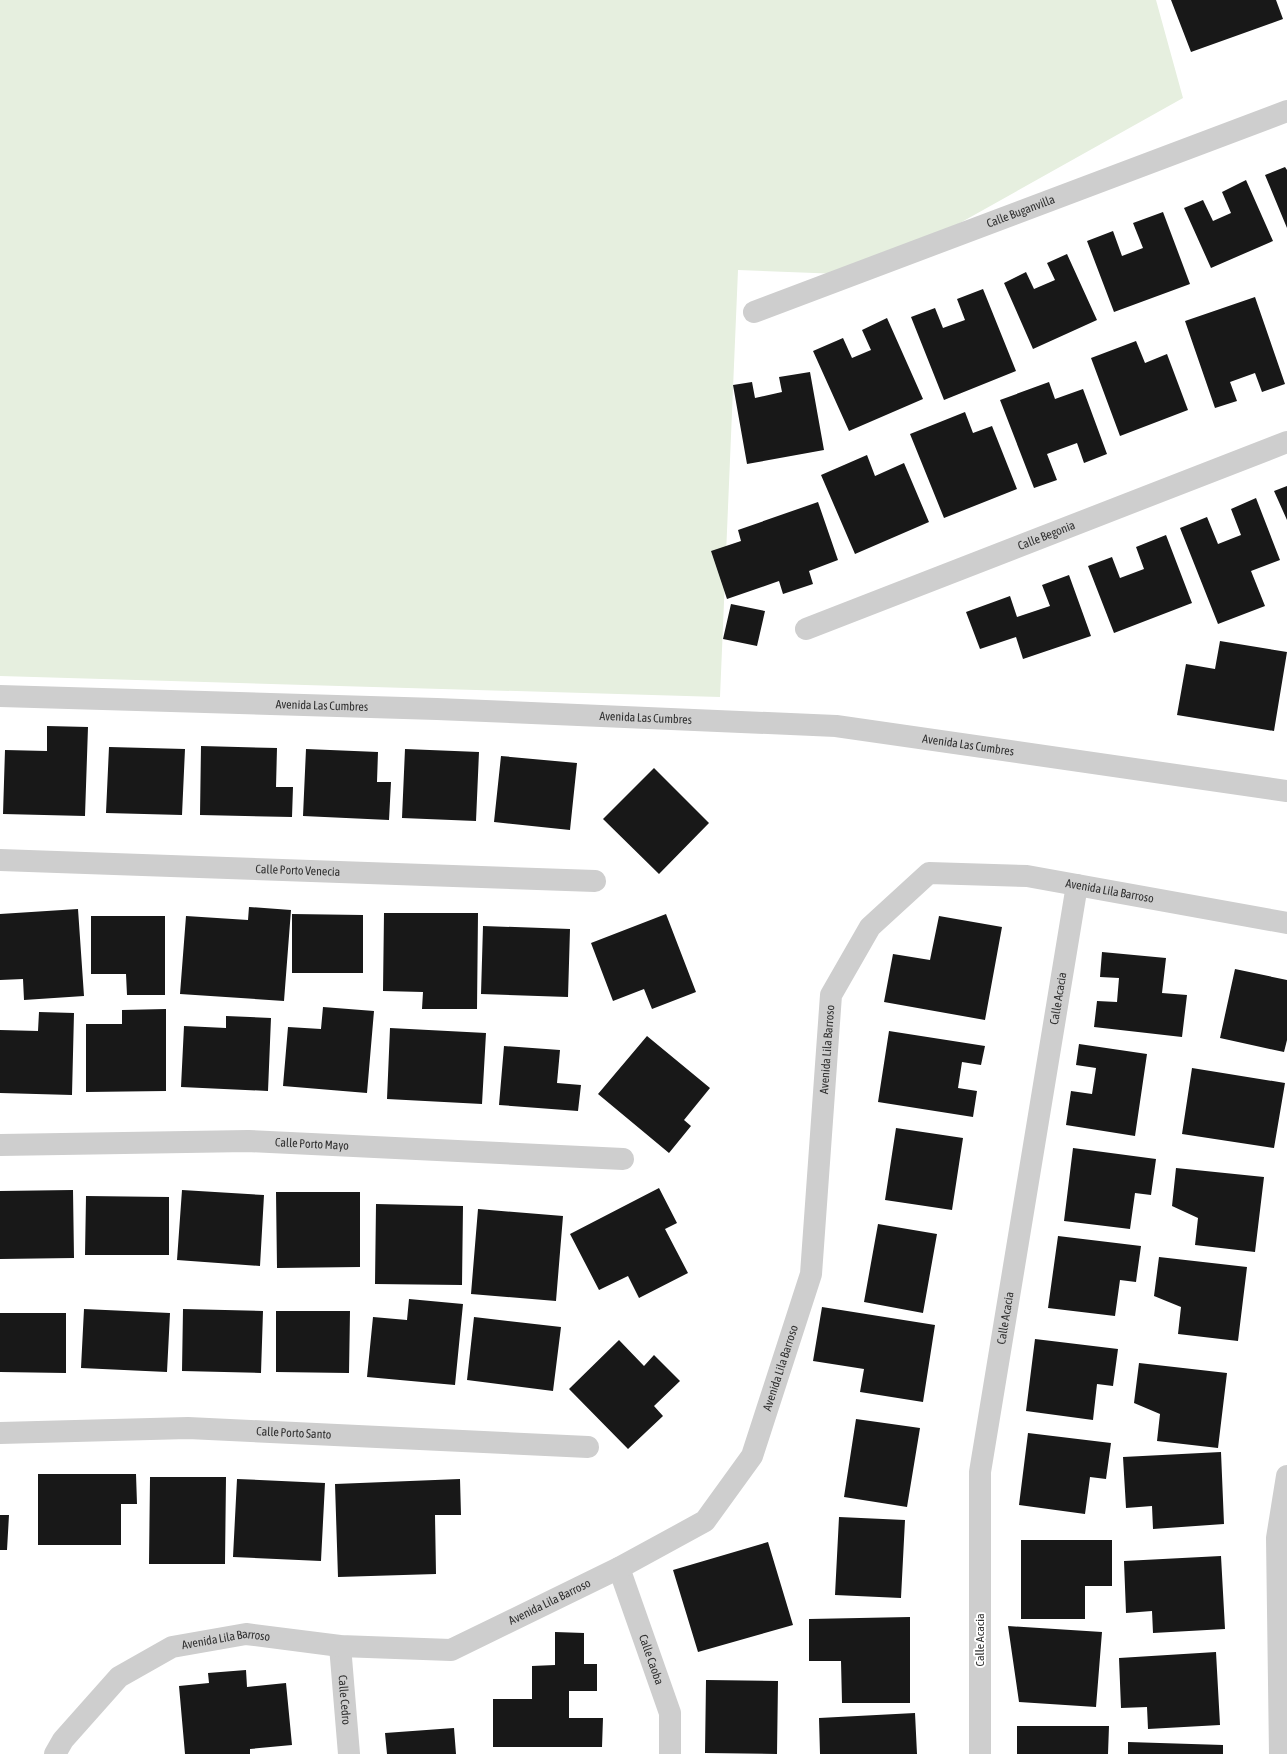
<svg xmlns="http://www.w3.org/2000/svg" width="1287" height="1754" font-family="'Asap Condensed',sans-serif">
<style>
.green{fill:#e6efdf}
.building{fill:#181818}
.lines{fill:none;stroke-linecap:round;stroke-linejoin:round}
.minor{stroke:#cecece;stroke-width:22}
.tertiary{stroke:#cecece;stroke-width:22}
.labels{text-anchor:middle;stroke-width:4;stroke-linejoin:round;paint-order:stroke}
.street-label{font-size:12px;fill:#313131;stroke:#fff}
</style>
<rect width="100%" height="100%" fill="#fff"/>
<path class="green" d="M0 0H1156L1183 98 867 275 738 270 720 697 0 676Z"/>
<path class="building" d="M1171 0H1276L1283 19 1191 52Z
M1285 167 1287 170V228L1265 175Z
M1246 180 1273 241 1211 268 1184 208 1203 200 1213 221 1231 213 1222 192Z
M1163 212 1190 284 1114 312 1087 241 1113 231 1122 256 1143 248 1133 223Z
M1067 254 1097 320 1033 349 1004 283 1026 272 1034 289 1055 280 1047 263Z
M983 289 1016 371 944 400 911 317 935 308 943 328 965 320 957 299Z
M1255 297 1285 384 1262 392 1255 373 1230 382 1237 401 1215 408 1185 321Z
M887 318 923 399 849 431 813 351 843 338 852 358 871 350 862 330Z
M1136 341 1145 363 1167 354 1188 410 1120 436 1091 358Z
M810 372 824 450 747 464 733 385 752 382 755 398 782 392 779 377Z
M1049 382 1055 399 1083 389 1107 454 1084 463 1077 443 1047 454 1057 480 1034 488 1000 400Z
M965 412 973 433 992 426 1017 489 944 518 910 434Z
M867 455 875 476 904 463 929 522 855 554 821 475Z
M1287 486V520L1274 491Z
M1256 498 1280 560 1251 571 1265 606 1218 624 1180 528 1207 517 1218 544 1241 535 1231 509Z
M818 502 838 560 809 571 813 584 783 594 779 581 727 599 711 551 741 541 738 530Z
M1166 535 1192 603 1114 633 1088 566 1112 557 1120 578 1144 569 1136 547Z
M1069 575 1091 636 1023 659 1016 637 980 649 966 612 1010 596 1017 617 1050 606 1042 585Z
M731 604 765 611 757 646 723 639Z
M1220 641 1287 652 1274 731 1177 715 1186 664 1215 669Z
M47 726 88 727 85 816 3 814 5 750 47 751Z
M201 746 277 748 276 787H293L292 817 200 815Z
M109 747 185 749 182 815 106 813Z
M306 749 378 752 377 782H391L389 820 303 816Z
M405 749 479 752 476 821 402 818Z
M501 756 577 763 570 830 494 822Z
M654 768 709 823 659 874 603 819Z
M249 907 291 910 284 1001 180 994 186 916 248 920Z
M78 909 84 996 24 1000 23 979 0 980V914Z
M384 913H478L477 1009H422L423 992 383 991Z
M292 914 363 915V973H292Z
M666 914 696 992 652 1009 644 989 613 1001 591 943Z
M91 916H165V995H127L126 974H91Z
M939 916 1002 927 985 1020 884 1002 893 954 930 960Z
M483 926 570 929 568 997 481 994Z
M1102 952 1166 958 1162 993 1187 995 1182 1037 1094 1027 1097 1001 1117 1002 1119 978 1100 977Z
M1235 969 1287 980V1040L1284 1052 1220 1038Z
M323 1007 374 1011 367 1093 283 1086 288 1027 321 1029Z
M166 1009V1091L86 1092V1024H122V1010Z
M39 1012 74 1013 72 1095 0 1093V1030L38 1031Z
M226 1016 271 1018 268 1091 181 1087 184 1026 226 1028Z
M390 1028 486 1033 482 1104 387 1099Z
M889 1031 985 1046 981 1065 962 1062 958 1088 977 1091 973 1117 878 1102Z
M647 1036 710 1088 684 1120 691 1126 669 1153 598 1094Z
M1079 1044 1147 1054 1135 1136 1066 1125 1071 1091 1092 1094 1096 1068 1076 1065Z
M504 1046 560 1050 557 1083 581 1085 578 1111 499 1105Z
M1192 1068 1285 1083 1274 1148 1182 1134Z
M896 1128 963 1138 952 1210 885 1200Z
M1073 1148 1156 1159 1151 1195 1135 1193 1130 1229 1064 1221Z
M1176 1168 1264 1177 1255 1252 1195 1245 1198 1218 1172 1206Z
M659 1188 677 1223 665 1229 688 1273 639 1298 628 1276 599 1290 570 1234Z
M73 1190 74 1258 0 1259V1191Z
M182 1190 264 1195 260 1266 177 1260Z
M276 1192H360V1267L277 1268Z
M86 1196 169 1197V1255H85Z
M376 1204 463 1206 462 1285 375 1284Z
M478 1209 563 1216 556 1301 471 1294Z
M878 1224 937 1234 923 1313 864 1302Z
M1058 1236 1141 1246 1136 1282 1120 1280 1115 1316 1048 1308Z
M1159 1257 1247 1267 1238 1341 1178 1334 1181 1307 1154 1296Z
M409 1299 463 1304 455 1385 367 1377 373 1317 407 1320Z
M822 1307 935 1325 923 1402 860 1392 864 1369 813 1361Z
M84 1309 170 1313 167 1372 81 1368Z
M183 1309 263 1311 261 1373 182 1371Z
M276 1311H350L349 1373 276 1372Z
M0 1313H66V1373L0 1372Z
M474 1317 561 1327 553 1391 467 1380Z
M1035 1339 1118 1349 1113 1386 1097 1384 1093 1420 1026 1411Z
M619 1340 644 1366 654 1355 680 1381 654 1406 663 1416 628 1449 569 1389Z
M1139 1363 1227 1373 1218 1448 1157 1441 1160 1414 1134 1403Z
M856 1419 920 1428 907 1507 844 1497Z
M1028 1433 1111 1443 1106 1479 1090 1477 1085 1514 1019 1505Z
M1221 1452 1224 1524 1153 1529 1152 1506 1126 1508 1123 1457Z
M38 1474H136L137 1504H121V1545H38Z
M150 1477H226L225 1564H149Z
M237 1479 325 1483 321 1561 233 1557Z
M460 1479 461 1515H435L436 1574 338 1577 335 1484Z
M0 1515H9L7 1550H0Z
M839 1517 905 1520 901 1598 835 1595Z
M1021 1540H1112V1586H1085V1619H1021Z
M768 1542 793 1625 698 1652 673 1570Z
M1221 1556 1225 1629 1153 1633 1152 1611 1126 1613 1124 1561Z
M910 1617V1703H842L841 1661H809V1619Z
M1008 1626 1102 1632 1096 1707 1019 1702Z
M555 1632 584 1633V1664H597V1691H569V1718H603L602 1747H493V1699H532V1666L555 1665Z
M1216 1652 1220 1725 1148 1729 1147 1707 1121 1708 1119 1658Z
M246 1670 247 1687 286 1683 292 1745 250 1749V1754H185L179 1686 209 1683 208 1673Z
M706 1680 778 1681 777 1754 705 1753Z
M915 1713 917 1754H820L819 1718Z
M1017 1726H1109L1108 1754H1017Z
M454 1728 456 1754H387L385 1733Z
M1128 1742 1223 1745V1754H1128Z"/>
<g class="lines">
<g class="minor">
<path id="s1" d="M754 312 1287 111"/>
<path id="s2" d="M806 629 1287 442"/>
<path id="s3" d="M0 860 595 881"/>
<path id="s4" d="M0 1145 248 1141 623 1159"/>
<path id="s5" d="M0 1433 188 1428 588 1447"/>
<path id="s6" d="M619 1568 670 1713V1754"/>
<path id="s7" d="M340 1646 349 1754"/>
<path id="s8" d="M55 1754 63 1740 119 1677 172 1647 246 1634 340 1646 451 1650 619 1568 705 1521 752 1456 811 1274 831 995 870 927 929 873 1027 876 1287 923"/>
<path id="s9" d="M980 1754V1472L1077 885"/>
<path d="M1280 1754 1277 1538 1287 1476"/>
</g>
<path class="tertiary" id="s10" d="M0 696 437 709 836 726 1287 791"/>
</g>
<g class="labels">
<g class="street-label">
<text dy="4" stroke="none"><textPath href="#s1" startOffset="285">Calle Buganvilla</textPath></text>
<text dy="4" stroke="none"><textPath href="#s2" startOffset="258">Calle Begonia</textPath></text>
<text dy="4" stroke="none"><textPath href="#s10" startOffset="322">Avenida Las Cumbres</textPath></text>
<text dy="4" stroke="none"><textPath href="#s10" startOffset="646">Avenida Las Cumbres</textPath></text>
<text dy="4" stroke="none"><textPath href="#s10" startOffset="970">Avenida Las Cumbres</textPath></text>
<text dy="4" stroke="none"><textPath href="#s3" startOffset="298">Calle Porto Venecia</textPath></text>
<text dy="4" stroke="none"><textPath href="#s8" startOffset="1619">Avenida Lila Barroso</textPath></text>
<text dy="4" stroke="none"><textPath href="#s9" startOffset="762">Calle Acacia</textPath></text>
<text dy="4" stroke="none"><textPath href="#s8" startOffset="1224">Avenida Lila Barroso</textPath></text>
<text dy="4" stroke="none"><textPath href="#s4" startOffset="312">Calle Porto Mayo</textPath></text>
<text dy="4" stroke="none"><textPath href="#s9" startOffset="438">Calle Acacia</textPath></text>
<text dy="4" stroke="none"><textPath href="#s8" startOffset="900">Avenida Lila Barroso</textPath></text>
<text dy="4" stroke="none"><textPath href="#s5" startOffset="294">Calle Porto Santo</textPath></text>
<text dy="4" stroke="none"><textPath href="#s8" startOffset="552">Avenida Lila Barroso</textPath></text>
<text transform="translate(980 1640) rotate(-90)" y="4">Calle Acacia</text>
<text dy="4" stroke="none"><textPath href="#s8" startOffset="216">Avenida Lila Barroso</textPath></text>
<text dy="4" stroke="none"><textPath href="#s6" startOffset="97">Calle Caoba</textPath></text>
<text dy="4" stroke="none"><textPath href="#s7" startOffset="54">Calle Cedro</textPath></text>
</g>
</g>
</svg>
